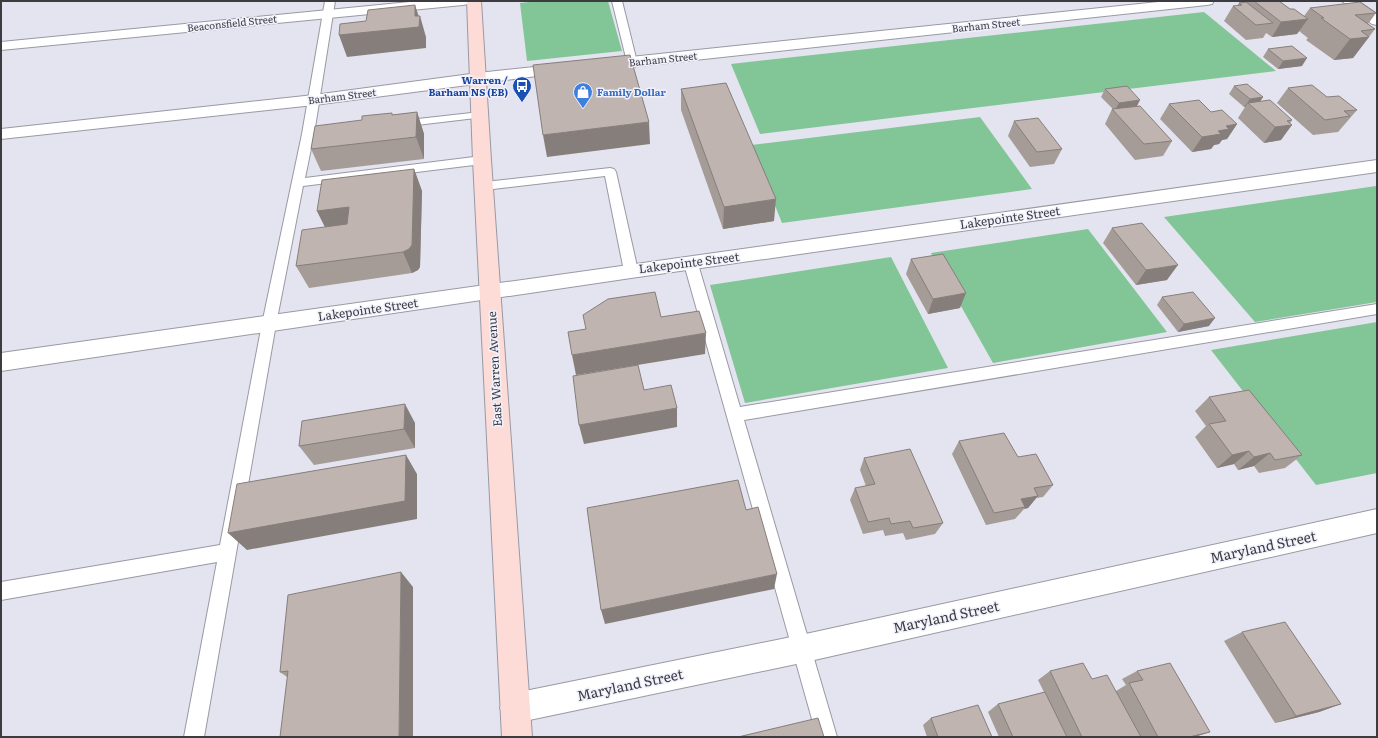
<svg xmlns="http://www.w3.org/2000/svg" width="1378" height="738" font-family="Literata,serif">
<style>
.green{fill:#82c697}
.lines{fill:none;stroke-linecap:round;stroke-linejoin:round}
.lane-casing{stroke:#9999a4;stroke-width:2}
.street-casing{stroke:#9999a4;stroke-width:2}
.secondary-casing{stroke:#9999a4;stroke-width:2}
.lane{fill:#fff;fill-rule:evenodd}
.street{fill:#fff;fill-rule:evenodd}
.secondary{fill:#fddcd8;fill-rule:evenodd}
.wall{fill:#a59b97}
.shaded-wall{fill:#867e7b}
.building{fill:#c0b4b0;stroke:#867e7b}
.labels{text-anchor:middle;stroke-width:3;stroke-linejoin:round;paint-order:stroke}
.far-street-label{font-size:10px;fill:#3c3c40;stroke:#f0f1fc}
.far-transit-label{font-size:10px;font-weight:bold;fill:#164399;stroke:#f0f1fc;text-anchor:end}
.far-shop-label{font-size:10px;font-weight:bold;fill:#366cbe;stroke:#f0f1fc;text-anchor:start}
.street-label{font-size:12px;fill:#3c3c40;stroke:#f0f1fc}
.near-street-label{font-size:14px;fill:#3c3c40;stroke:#f0f1fc}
</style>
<rect width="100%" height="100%" fill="#e3e4ef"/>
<path class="green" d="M538 1H608L622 51 527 61 520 3Z
M1204 12 1276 71 760 134 731 64Z
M980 117 1032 189 782 223 751 145Z
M1376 186 1377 302 1255 322 1164 217Z
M1088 229 1167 332 993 363 931 253Z
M891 257 948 368 745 403 710 285Z
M1377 322V473L1316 485 1211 350Z"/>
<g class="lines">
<defs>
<path id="lane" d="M325 1H335L314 134 305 178 482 156 486 157 488 160 486 163 482 164 303 186 276 324 204 737H184L217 562 1 600V582L220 545 262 324 302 134Z
M612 1H622L637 62 636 64 632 65 627 62Z
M480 112 486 115 484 117 400 127 396 126 394 124 396 122 400 121Z
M610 168 614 169 616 172 638 271 636 274 631 276 626 274 624 271 605 176 485 190 481 189 479 186 481 183 485 182Z
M691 259 696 261 698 264 740 407 1377 304V314L744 420 837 737H817L684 264 686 261Z"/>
<path id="street" d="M420 1H470L468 4 463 5 1 50V42Z
M1168 1H1214L1212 4 1207 5 602 70 597 68 594 65 597 62 602 60Z
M1342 1H1358L1377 14V25L1372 24Z
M563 64 568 66 571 69 568 72 314 105 1 139V129L314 95 478 73Z
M1377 160V172L631 278 1 371V353Z
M1377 509V533L801 663 515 723 505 718 500 708 505 698 515 693 801 635Z"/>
<path id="secondary" d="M467 1H481L491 160 532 737H502L473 160Z"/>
</defs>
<use href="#lane" class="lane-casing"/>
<use href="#street" class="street-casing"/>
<use href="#secondary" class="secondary-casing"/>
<use href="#lane" class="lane"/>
<use href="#street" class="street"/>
<use href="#secondary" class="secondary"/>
</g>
<path class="wall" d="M1247 1H1279L1290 9 1304 16 1310 8 1376 13 1368 24 1375 29 1353 58 1334 60 1306 40 1308 38 1299 31 1297 34 1272 37 1266 33 1263 38 1246 40 1224 21 1233 6H1237L1239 3 1246 2Z
M1268 49 1302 66 1278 69 1263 57Z
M1234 86 1263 97 1260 101 1292 120 1281 140 1264 143 1238 118 1245 107H1244L1229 94Z
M1288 88 1327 97 1357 110 1338 132 1313 135 1277 103Z
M681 89 774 221 723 229 681 110Z
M1105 89 1137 106 1172 141 1163 156 1135 160 1105 124 1112 109H1113L1101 97Z
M1169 104 1211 112 1237 124 1227 139 1222 140 1219 144 1214 145 1211 149 1192 152 1160 119Z
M417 112 424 134V159L321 171 311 149 362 120 393 115Z
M1014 121 1062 149 1054 164 1030 167 1008 136Z
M414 169 422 191 420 267 418 270 412 273 309 288 296 266 325 227 317 211Z
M1112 228 1167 280 1136 285 1103 243Z
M911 259 960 308 928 314 906 274Z
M1162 297 1209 326 1178 332 1157 305Z
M1209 397 1302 455 1285 468 1259 473 1254 466 1238 470 1234 464 1217 468 1195 437 1206 426 1195 411Z
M415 423V448L314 465 299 446Z
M959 441 1018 457 1053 485 1043 497 1036 498 1028 508 1024 509 1015 519 986 525 952 454Z
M864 458 943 523 935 534 906 540 903 533 885 536 883 530 863 534 850 500 855 488 866 486 860 470Z
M413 587 287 677 280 672Z
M1242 632 1341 704 1319 712 1275 723 1224 641Z
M1050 671 1092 679 1116 691 1126 685 1122 679 1137 671 1195 737H999L988 712 998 704 1044 692 1038 680Z
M931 718 992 737H927L923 725Z"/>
<path class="shaded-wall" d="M415 5 420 20V16L426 37V48L347 57 339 35 415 16Z
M1308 19 1297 34 1272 37 1281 22Z
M1369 37 1353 58 1334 60 1350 39Z
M1307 58 1302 66 1278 69 1283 61Z
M1263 97 1258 105 1248 103 1245 107H1244L1250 99Z
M1140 100 1136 108 1115 110 1119 103Z
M417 112 424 134V159L416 137Z
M649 122 650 144 547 157 543 135Z
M1237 124 1227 139 1222 140 1219 144 1214 145 1211 149 1192 152 1202 137 1218 131 1226 126Z
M1292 125 1281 140 1264 143 1275 127Z
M414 169 422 191 420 267 418 270 412 273 403 252Z
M776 199 774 221 723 229 724 207Z
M349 207 359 229 328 233 317 211Z
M1178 265 1167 280 1136 285 1146 270Z
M966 293 960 308 928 314 933 299Z
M1215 318 1209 326 1178 332 1184 324Z
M706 333 705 354 576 375 572 355Z
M405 404 415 423V448L404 429Z
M677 408V427L584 444 579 425Z
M1249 451 1234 464 1217 468 1232 455Z
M1270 453 1254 466 1238 470 1254 457Z
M406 455 417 474V519L247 550 228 533Z
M1038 496 1028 508 1024 509 1025 507 1021 499Z
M401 572 413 587V737H399Z
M777 574 774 589 605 624 601 610Z
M1341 704 1319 712 1275 723 1296 716Z
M1210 732 1195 737H1189Z"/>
<path class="building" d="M1254 1H1279L1290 9H1294L1308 19 1281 22Z
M1246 2 1273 23 1256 25 1233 6 1242 5 1239 3Z
M1360 2 1376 13 1355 15 1375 29 1361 31 1369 37 1350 39 1321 18H1324L1310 8Z
M415 5V16H420L419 27 339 35 340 24 366 21 368 10Z
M1292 46 1307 58 1283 61 1268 49Z
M630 55 649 122 543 135 533 65Z
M726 83 776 199 724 207 681 89Z
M1247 84 1263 97 1250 99 1234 86Z
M1312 85 1327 97 1339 96 1357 110 1344 111 1350 116 1325 120 1288 88Z
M1127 86 1140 100 1119 103 1105 89Z
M1199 100 1211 112 1222 110 1237 124 1226 126 1229 129 1218 131 1221 134 1202 137 1169 104Z
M1270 100 1292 120 1287 121 1292 125 1275 127 1248 103Z
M1140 106 1172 141 1144 144 1112 109Z
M417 112 416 137 311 149 315 126 362 120V116L392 113V115Z
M1038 118 1062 149 1037 152 1014 121Z
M414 169 412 245 409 249 403 252 296 266 302 230 347 224 349 207 317 211 322 180Z
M1142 223 1178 265 1146 270 1112 228Z
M943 254 966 293 933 299 911 259Z
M655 292 661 317 699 311 706 333 572 355 568 332 586 329 583 315 608 299Z
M1193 292 1215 318 1184 324 1162 297Z
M638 365 644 390 671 385 677 408 579 425 573 376Z
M1249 390 1302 455 1275 460 1270 453 1254 457 1249 451 1232 455 1209 424 1226 421 1209 397Z
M405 404 404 429 299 446 302 421Z
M1004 433 1018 457 1036 454 1053 485 1034 488 1038 496 1021 499 1025 507 994 513 959 441Z
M910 449 943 523 913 528 910 521 891 524 889 518 868 522 855 488 875 484 864 458Z
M406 455 405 501 228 533 237 484Z
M738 480 746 510 758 507 777 574 601 610 587 508Z
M401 572 399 737H280L288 671 280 672 288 595Z
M1285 622 1341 704 1296 716 1242 632Z
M1083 663 1092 679 1107 675 1141 737H1082L1050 671Z
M1170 663 1210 732 1189 737H1158L1129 683 1143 680 1137 671Z
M1045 692 1067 737H1013L998 704Z
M978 705 992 737H938L931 718Z
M818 718 824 737H738Z"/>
<defs>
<symbol id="bus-pin" viewBox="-11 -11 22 30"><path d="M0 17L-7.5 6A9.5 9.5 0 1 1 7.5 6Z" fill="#1a4fb4" stroke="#f0f1fc"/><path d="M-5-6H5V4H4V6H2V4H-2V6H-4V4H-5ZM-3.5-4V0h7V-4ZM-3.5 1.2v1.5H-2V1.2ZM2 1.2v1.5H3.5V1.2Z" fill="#fff"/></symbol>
<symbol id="shop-pin" viewBox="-11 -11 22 30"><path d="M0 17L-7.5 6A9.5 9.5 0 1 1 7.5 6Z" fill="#3f7fe0" stroke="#f0f1fc"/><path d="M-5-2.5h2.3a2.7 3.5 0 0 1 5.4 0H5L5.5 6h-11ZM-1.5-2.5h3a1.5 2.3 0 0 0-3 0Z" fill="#fff"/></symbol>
</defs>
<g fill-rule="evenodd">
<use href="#bus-pin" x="511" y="75" width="22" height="30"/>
<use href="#shop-pin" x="572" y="81" width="22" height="30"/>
</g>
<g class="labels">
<g class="far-street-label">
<text transform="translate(232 23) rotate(-6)" y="4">Beaconsfield Street</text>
<text transform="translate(986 25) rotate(-6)" y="4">Barham Street</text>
<text transform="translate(663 59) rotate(-6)" y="4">Barham Street</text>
<text transform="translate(342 96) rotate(-7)" y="4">Barham Street</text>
</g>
<g class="far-transit-label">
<text x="508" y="84">Warren /<tspan x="508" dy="12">Barham NS (EB)</tspan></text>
</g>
<g class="far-shop-label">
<text x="597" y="96">Family Dollar</text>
</g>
<g class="street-label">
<text transform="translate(1010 218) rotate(-8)" y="4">Lakepointe Street</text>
<text transform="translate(689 263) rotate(-7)" y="4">Lakepointe Street</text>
<text transform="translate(368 310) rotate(-8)" y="4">Lakepointe Street</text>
<text transform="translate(495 369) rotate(-93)" y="4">East Warren Avenue</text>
</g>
<g class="near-street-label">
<text transform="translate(1263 547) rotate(-12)" y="5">Maryland Street</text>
<text transform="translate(946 617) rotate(-12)" y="5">Maryland Street</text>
<text transform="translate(630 685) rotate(-12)" y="5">Maryland Street</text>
</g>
</g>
<rect width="1378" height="738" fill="none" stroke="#3c3c40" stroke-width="4"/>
</svg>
